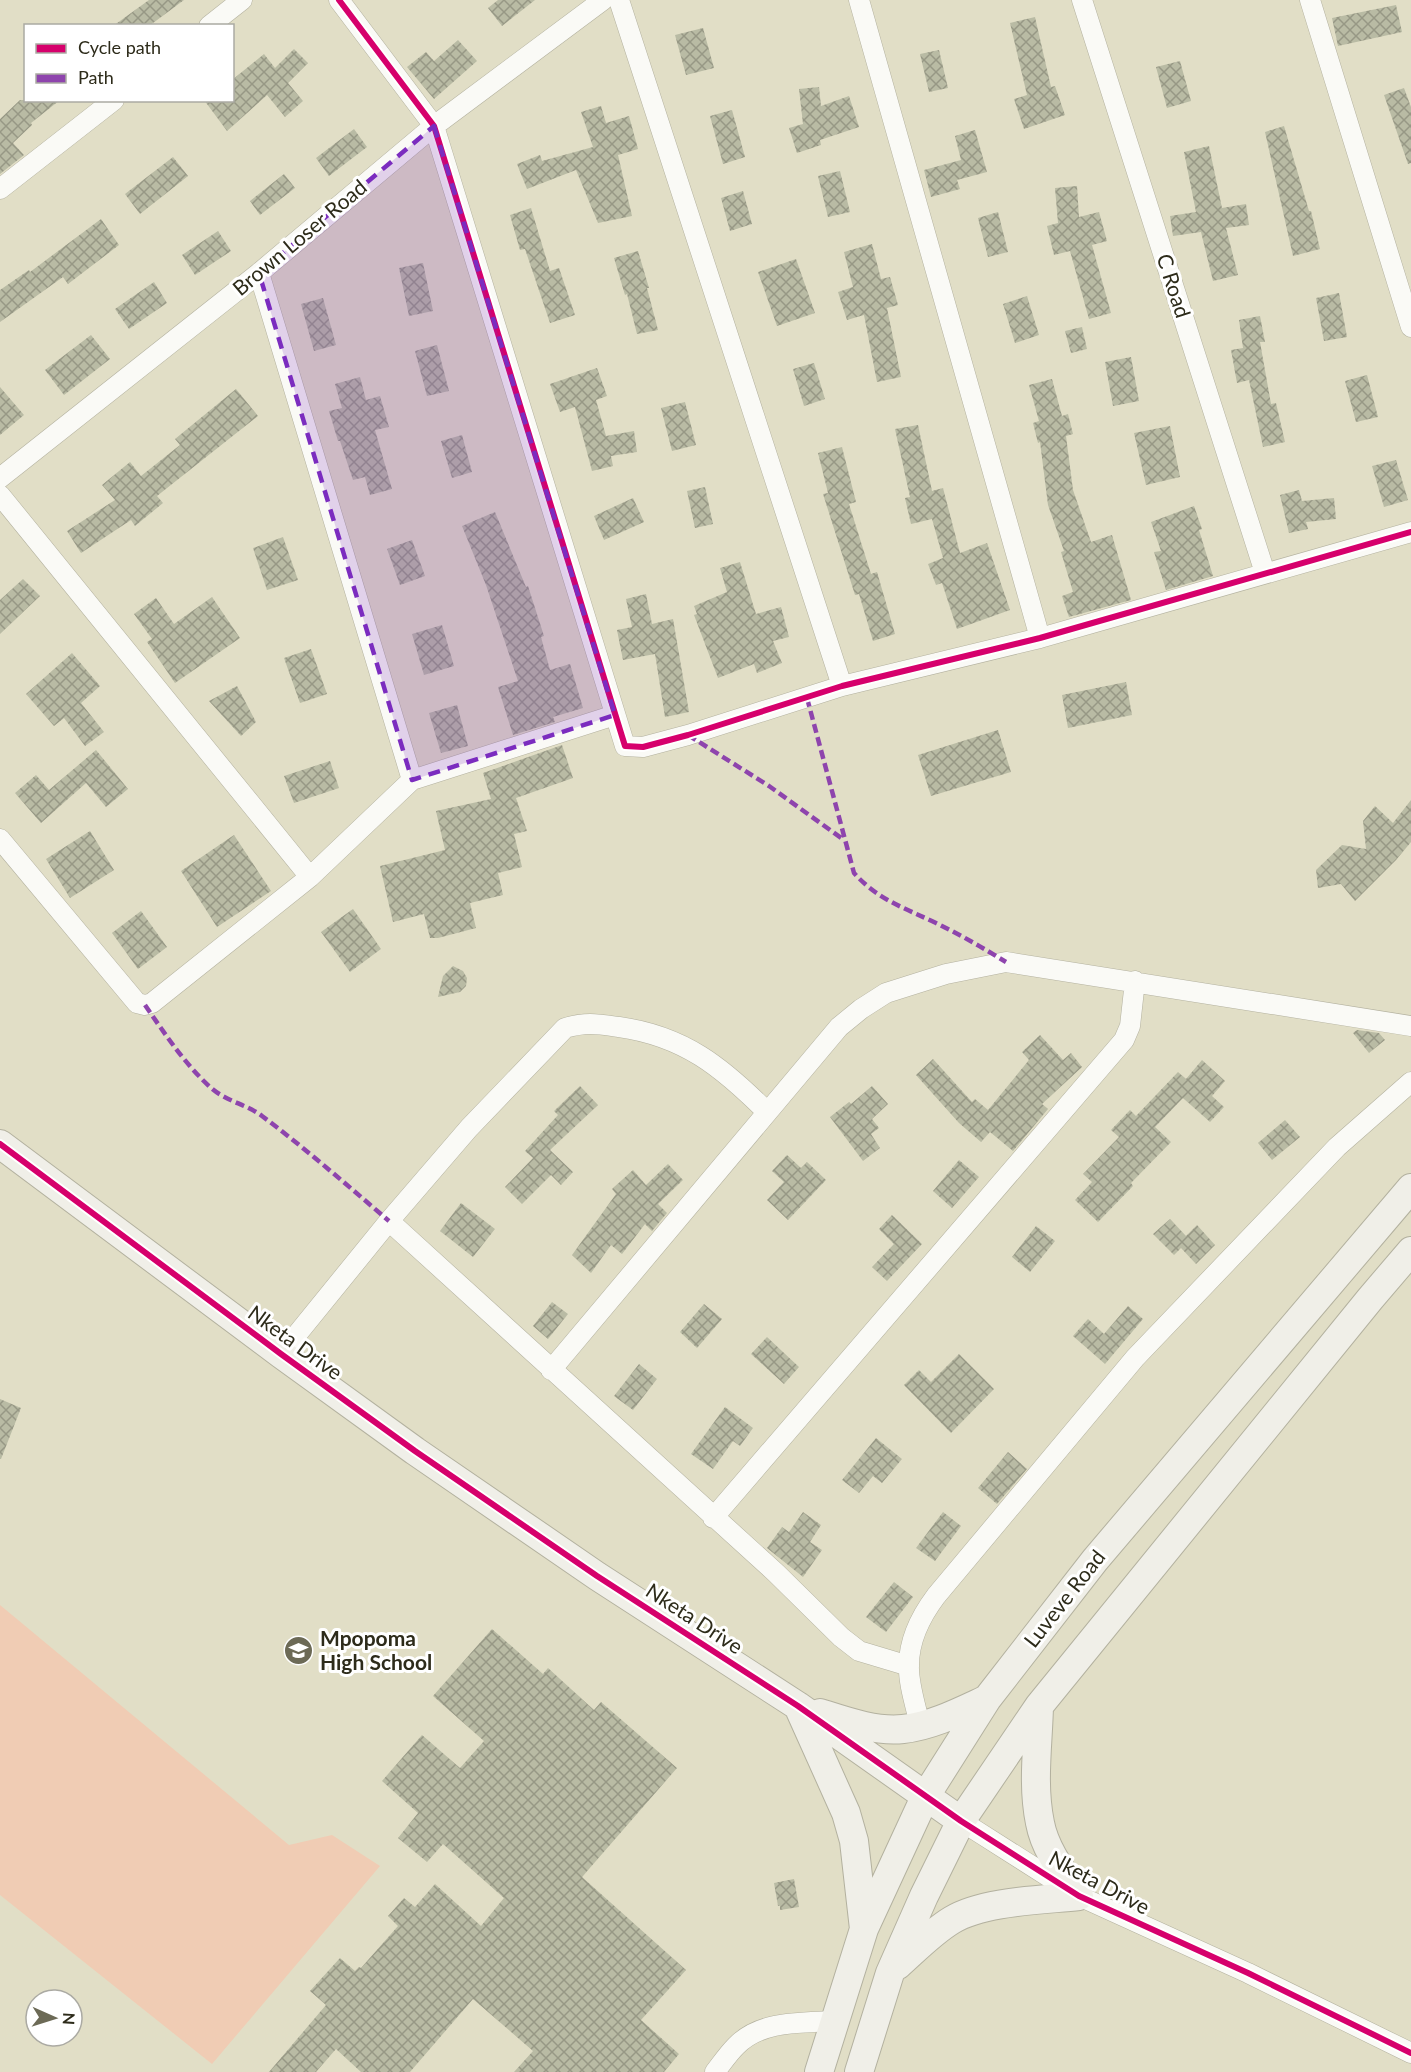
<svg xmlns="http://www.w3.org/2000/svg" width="1411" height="2072" font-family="Lato,sans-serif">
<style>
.green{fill:#f0ccb4}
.building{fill:url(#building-cross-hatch)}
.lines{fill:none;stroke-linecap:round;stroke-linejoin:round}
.street-casing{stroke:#b3b19f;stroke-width:21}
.secondary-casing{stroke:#b3b19f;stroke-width:30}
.street{stroke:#fafaf6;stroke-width:20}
.secondary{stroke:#f0efe8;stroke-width:28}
.quiet{stroke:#8e44ad;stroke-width:4.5;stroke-dasharray:9 4.5;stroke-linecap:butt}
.cycleway-casing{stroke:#fff;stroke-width:10}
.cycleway{stroke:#d6006c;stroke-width:6}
.marked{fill:#7b2cbf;fill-opacity:0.2;stroke:#7b2cbf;stroke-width:4.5;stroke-dasharray:12 8;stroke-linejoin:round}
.labels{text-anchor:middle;stroke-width:6;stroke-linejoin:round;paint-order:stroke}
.street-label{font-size:21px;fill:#2d2b1a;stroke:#fff}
.poi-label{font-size:21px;font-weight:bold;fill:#2d2b1a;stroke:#fff;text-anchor:start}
</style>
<defs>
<pattern id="building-cross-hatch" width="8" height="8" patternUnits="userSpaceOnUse" patternTransform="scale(1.5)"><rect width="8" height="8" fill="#b9bba4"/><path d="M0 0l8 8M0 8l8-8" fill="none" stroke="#979885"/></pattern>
</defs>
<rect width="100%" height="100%" fill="#e1dec6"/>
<path class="green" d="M0 1605 289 1845 332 1835 380 1866 212 2064 0 1895Z"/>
<path class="building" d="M149 0H184L149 26H113Z
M498 0H535L502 26 488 8Z
M1396 5 1402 32 1338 46 1332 18Z
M1035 17 1051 87 1055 86 1065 115 1024 129 1014 99 1027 95 1010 23Z
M703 28 714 68 686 75 675 35Z
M458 40 477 61 434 99 407 67 426 52 434 61Z
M294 49 308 63 288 83 303 101 285 117 267 95 227 131 204 100H232V80L264 54 275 68Z
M939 50 948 88 929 92 920 54Z
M1180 61 1191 101 1167 108 1156 67Z
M819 87 821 106 849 96 859 127 820 140 821 145 797 153 789 128 803 124 799 89Z
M1404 88 1411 107V163L1408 164 1384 95Z
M20 100H60L31 123 32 125 13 143 24 155 0 174V119Z
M601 106 606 123 629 116 638 149 618 155 632 216 598 223 576 170 527 189 517 164 540 155 542 161 593 147 581 112Z
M732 110 745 157 723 164 710 116Z
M1284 126 1309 211H1311L1320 249 1293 256 1265 132Z
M354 129 367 147 329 176 316 158Z
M975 130 987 172 957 180 960 189 931 197 924 170 961 160 955 136Z
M1209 146 1222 208 1246 204 1249 225 1226 228 1238 275 1213 281 1201 232 1173 236 1170 216 1196 212 1184 152Z
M173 157 188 176 140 214 125 194Z
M840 171 850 212 828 217 818 176Z
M284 174 295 188 260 215 250 201Z
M1077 186 1079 217 1099 212 1107 241 1092 245 1111 313 1089 319 1070 251 1054 255 1047 226 1058 223 1055 188Z
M743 191 752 224 730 231 721 198Z
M531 208 550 271 559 268 575 315 550 323 525 249 520 250 510 215Z
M998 212 1008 252 988 257 978 218Z
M101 219 119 245 68 284 63 277 0 322V290L29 270 30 272Z
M218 231 231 251 195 275 182 255Z
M872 244 881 279 890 277 898 305 887 308 901 377 877 382 864 315 847 320 838 292 853 287 844 252Z
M638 251 649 288H647L658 330 637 334 627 294 625 295 614 258Z
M796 259 815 313 777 326 758 272Z
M423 263 433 311 409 316 399 268Z
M154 282 167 303 129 329 115 309Z
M1339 293 1347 337 1324 341 1316 298Z
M1027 296 1039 335 1015 343 1003 304Z
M323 298 336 345 314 351 301 304Z
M1260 316 1265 342H1260L1271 404 1276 403 1285 442 1263 447 1249 380 1237 383 1231 350 1243 348 1239 320Z
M1082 327 1087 349 1071 353 1065 331Z
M91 335 110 359 64 395 45 370Z
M437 345 449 391 427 396 415 351Z
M1131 357 1139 401 1113 406 1105 362Z
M814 363 825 399 804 406 793 369Z
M597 368 607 396 596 400 606 436 634 431 637 452 611 456 613 466 592 471 575 407 560 412 550 384Z
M1367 375 1378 417 1356 422 1345 381Z
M360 377 366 400 380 396 389 427 375 430 392 489 370 495 365 477 353 480 340 441H338L329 411 342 408 335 384Z
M1052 379 1062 416 1068 414 1073 434 1066 436 1073 490 1091 542 1112 535 1131 600 1069 617 1062 596 1073 592 1061 552 1064 551 1048 505 1040 442 1038 443 1033 423 1039 421 1029 385Z
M0 387 24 415 0 435Z
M236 389 258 416 157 496 163 503 135 526 131 520 81 553 67 531 115 500 102 485 130 462 141 476 180 445 175 439Z
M685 402 696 445 672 451 661 408Z
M918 425 932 491 943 488 960 553 987 543 1010 610 957 629 942 583 936 585 928 564 943 558 932 519 911 524 905 498 910 497 895 429Z
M1170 426 1180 477 1146 485 1134 433Z
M462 435 472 472 452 478 441 441Z
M842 447 856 502 849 504 871 574 877 572 895 634 873 641 859 594 855 595 823 494 828 493 818 453Z
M1396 460 1408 500 1384 507 1372 466Z
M705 487 713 524 695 528 687 491Z
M1299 490 1302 501 1334 498 1336 519 1306 522 1308 529 1289 533 1280 495Z
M633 498 644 522 604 540 594 516Z
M1194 506 1202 529 1199 530 1213 576 1166 590 1154 552 1161 551 1151 522Z
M495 512 526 587 528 586 544 636 541 637 550 670 570 664 583 708 553 717 555 722 513 735 498 687 518 681 486 585 462 526Z
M283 537 298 580 267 590 253 548Z
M412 540 425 576 400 585 387 549Z
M740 562 756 614 781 607 789 637 773 641 782 663 757 673 754 664 718 678 694 615 697 614 694 606 727 592 720 568Z
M23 579 40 596 0 634V600Z
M646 594 652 624 673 619 689 712 665 717 655 654 623 660 617 630 632 627 626 599Z
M212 597 240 638 175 683 147 642 152 639 134 614 156 598 174 624Z
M442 625 454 666 424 675 412 634Z
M311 649 327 694 300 703 284 658Z
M72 653 100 686 81 703 104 732 85 746 64 718 54 726 26 694Z
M1126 682 1132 715 1068 728 1062 695Z
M237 686 256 722 241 736 209 701Z
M457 705 468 746 441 753 429 713Z
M998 730 1011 772 931 796 918 755Z
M562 745 573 778 516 798 527 831 514 834 522 867 498 873 503 895 470 903 476 928 438 938H430L424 914 393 922 380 866 445 850 436 811 491 799 483 773Z
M96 750 128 789 106 807 86 783 41 823 15 793 36 775 49 790Z
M330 761 339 788 294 803 284 776Z
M1411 800V842L1396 860 1355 901 1341 884 1318 888 1316 870 1342 845 1366 849 1363 821 1375 806 1393 823Z
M90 831 114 870 70 898 46 859Z
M234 835 271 891 217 927 181 871Z
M353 909 381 949 350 972 321 932Z
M141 911 167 947 138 969 112 933Z
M453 966 463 971 467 978 466 986 460 992 438 997 443 976Z
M1357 1030 1379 1033 1385 1040 1369 1053 1353 1033Z
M1040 1035 1063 1060 1071 1053 1082 1067 1042 1104 1048 1109 1013 1151 990 1132 981 1142 959 1123 916 1075 933 1059 972 1102 975 1099 988 1110 1029 1060 1022 1052Z
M1202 1060 1225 1081 1212 1096 1224 1107 1210 1122 1183 1098 1155 1127 1171 1142 1131 1183 1133 1186 1098 1222 1075 1200 1092 1182 1083 1174 1119 1137 1111 1130 1130 1110 1136 1116 1178 1072 1186 1079Z
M580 1086 598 1105 550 1150 573 1172 561 1185 551 1175 522 1204 505 1187 533 1158 525 1151 558 1115 554 1111Z
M872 1086 888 1104 872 1119 879 1128 871 1134 880 1148 863 1161 830 1117 849 1102 851 1104Z
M1285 1120 1300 1137 1272 1160 1258 1143Z
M787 1155 801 1168 807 1162 826 1180 788 1220 767 1200 784 1182 772 1171Z
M959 1160 979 1177 952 1208 933 1191Z
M668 1164 683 1180 658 1204 667 1213 652 1231 645 1224 622 1254 611 1245 591 1273 572 1255 616 1194 612 1189 633 1170 646 1185Z
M461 1203 495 1229 473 1257 440 1231Z
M892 1215 922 1244 887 1281 872 1267 894 1244 879 1229Z
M1170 1219 1186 1236 1197 1225 1215 1245 1196 1264 1181 1248 1174 1255 1153 1234Z
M1036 1226 1055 1241 1030 1272 1012 1257Z
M552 1302 568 1314 548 1339 533 1326Z
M704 1304 722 1319 697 1348 680 1332Z
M1128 1306 1143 1319 1105 1364 1073 1336 1088 1319 1104 1334Z
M767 1337 799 1367 784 1384 751 1354Z
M959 1354 994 1389 951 1433 904 1385 919 1370 931 1382Z
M639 1364 657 1379 633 1410 614 1396Z
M0 1399 21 1408 1 1459H0Z
M725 1407 753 1428 740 1446 733 1441 713 1469 691 1454Z
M876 1438 902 1459 882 1483 873 1476 859 1493 842 1480Z
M1008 1452 1027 1469 997 1504 978 1488Z
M803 1512 821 1525 810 1542 822 1550 803 1577 767 1548 782 1527 789 1532Z
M943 1512 961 1526 935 1561 916 1548Z
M894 1582 913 1597 886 1632 866 1617Z
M492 1629 543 1674 548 1668 594 1710 601 1702 677 1768 582 1877 686 1970 641 2020 679 2054 664 2072H514L533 2051 473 1999 410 2072H361L336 2049 316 2072H269L326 2005 310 1991 340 1958 355 1971 359 1967 361 1968 398 1926 388 1916 404 1898 415 1907 435 1884 481 1926 504 1898 443 1844 427 1862 398 1838 418 1813 382 1781 422 1735 460 1768 484 1741 433 1696Z
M794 1879 799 1907 780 1910V1906H778L774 1883Z"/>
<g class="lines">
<defs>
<path id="street" d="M339 0 434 126 625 746 643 747 688 735 842 686 1040 638 1411 532
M619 0 842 686
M859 0 1040 638
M1082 0 1265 573
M1310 0 1411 327
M209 26 242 0
M0 189 114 100
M259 273 412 780
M0 478 259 273 434 126 603 0
M0 495 310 877
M0 839 137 1003 145 1005 152 1003 310 877 412 780 615 715
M389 1221 776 1573 841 1637 859 1651 909 1666
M281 1354 389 1221 469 1128 565 1028C586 1022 597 1024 619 1027 684 1036 722 1067 767 1112
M551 1370 839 1027 861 1009 886 993 946 974 1006 962 1411 1026
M713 1518 1124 1040 1130 1026 1135 981
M920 1725C916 1707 908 1683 909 1665 909 1639 921 1616 936 1596L1135 1358 1337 1147 1411 1082
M961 1821 1079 1896 1248 1973 1411 2053
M715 2072C722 2063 728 2054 736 2046 761 2020 802 2023 834 2021"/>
<path id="secondary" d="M0 1144 281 1354 415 1451 597 1576 798 1706 961 1821
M798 1706 846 1813 854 1841 864 1929
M820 1713C845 1721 876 1732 903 1729 932 1726 961 1711 987 1699
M898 1965C915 1950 932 1932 952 1920 983 1901 1043 1900 1079 1896 1064 1874 1045 1850 1040 1823 1032 1785 1038 1745 1039 1707
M819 2072 864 1929 925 1797 987 1699 1095 1560 1411 1188
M859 2072 890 1973 924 1896 961 1821 1039 1706 1370 1299 1411 1251"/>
</defs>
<use href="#street" class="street-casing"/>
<use href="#secondary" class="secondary-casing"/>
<use href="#street" class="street"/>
<use href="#secondary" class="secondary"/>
<path class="quiet" d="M807 698 854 873C878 900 905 908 936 923 961 935 983 948 1006 962
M688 735 769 786 844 840
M145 1005C165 1034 184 1063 210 1087 225 1101 246 1104 262 1116 306 1149 347 1185 389 1221"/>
<defs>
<path id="cycleway" d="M339 0 434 126 625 746 643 747 688 735 842 686 1040 638 1411 532
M0 1144 281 1354 415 1451 597 1576 798 1706 961 1821 1079 1896 1248 1973 1411 2053"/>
</defs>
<use href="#cycleway" class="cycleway-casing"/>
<use href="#cycleway" class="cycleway"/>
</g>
<path class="marked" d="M434 126 615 715 412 780 259 273Z"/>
<defs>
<symbol id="school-disc" viewBox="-11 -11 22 22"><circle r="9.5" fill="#6c6a56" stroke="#fff"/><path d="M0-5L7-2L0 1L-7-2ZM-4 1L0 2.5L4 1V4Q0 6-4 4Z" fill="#fff"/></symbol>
</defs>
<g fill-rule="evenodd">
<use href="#school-disc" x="282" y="1634" width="33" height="33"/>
</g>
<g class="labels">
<g class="street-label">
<text transform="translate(300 238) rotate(-40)" y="7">Brown Loser Road</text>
<text transform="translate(1173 286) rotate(72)" y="7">C Road</text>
<text transform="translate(295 1343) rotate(36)" y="7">Nketa Drive</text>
<text transform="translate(1065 1599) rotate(-52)" y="7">Luveve Road</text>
<text transform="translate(694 1619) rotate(33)" y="7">Nketa Drive</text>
<text transform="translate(1099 1883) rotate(28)" y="7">Nketa Drive</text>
</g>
<g class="poi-label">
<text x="320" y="1646">Mpopoma<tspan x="320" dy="24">High School</tspan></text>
</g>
</g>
<rect x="24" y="24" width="210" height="78" fill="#ffffff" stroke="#abaaa3" stroke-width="1.5"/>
<rect x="36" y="44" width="30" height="9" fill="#d6006c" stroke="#abaaa3" stroke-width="1.5"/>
<text x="78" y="54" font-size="18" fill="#2d2b1a">Cycle path</text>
<rect x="36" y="74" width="30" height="9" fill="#8e44ad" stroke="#abaaa3" stroke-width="1.5"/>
<text x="78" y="84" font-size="18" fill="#2d2b1a">Path</text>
<g transform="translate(54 2018) rotate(93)"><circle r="28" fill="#ffffff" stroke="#abaaa3" stroke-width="1.5"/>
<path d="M0-4.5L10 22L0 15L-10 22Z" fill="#6c6a56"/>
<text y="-9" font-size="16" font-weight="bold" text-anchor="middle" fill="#2d2b1a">N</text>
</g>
</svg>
